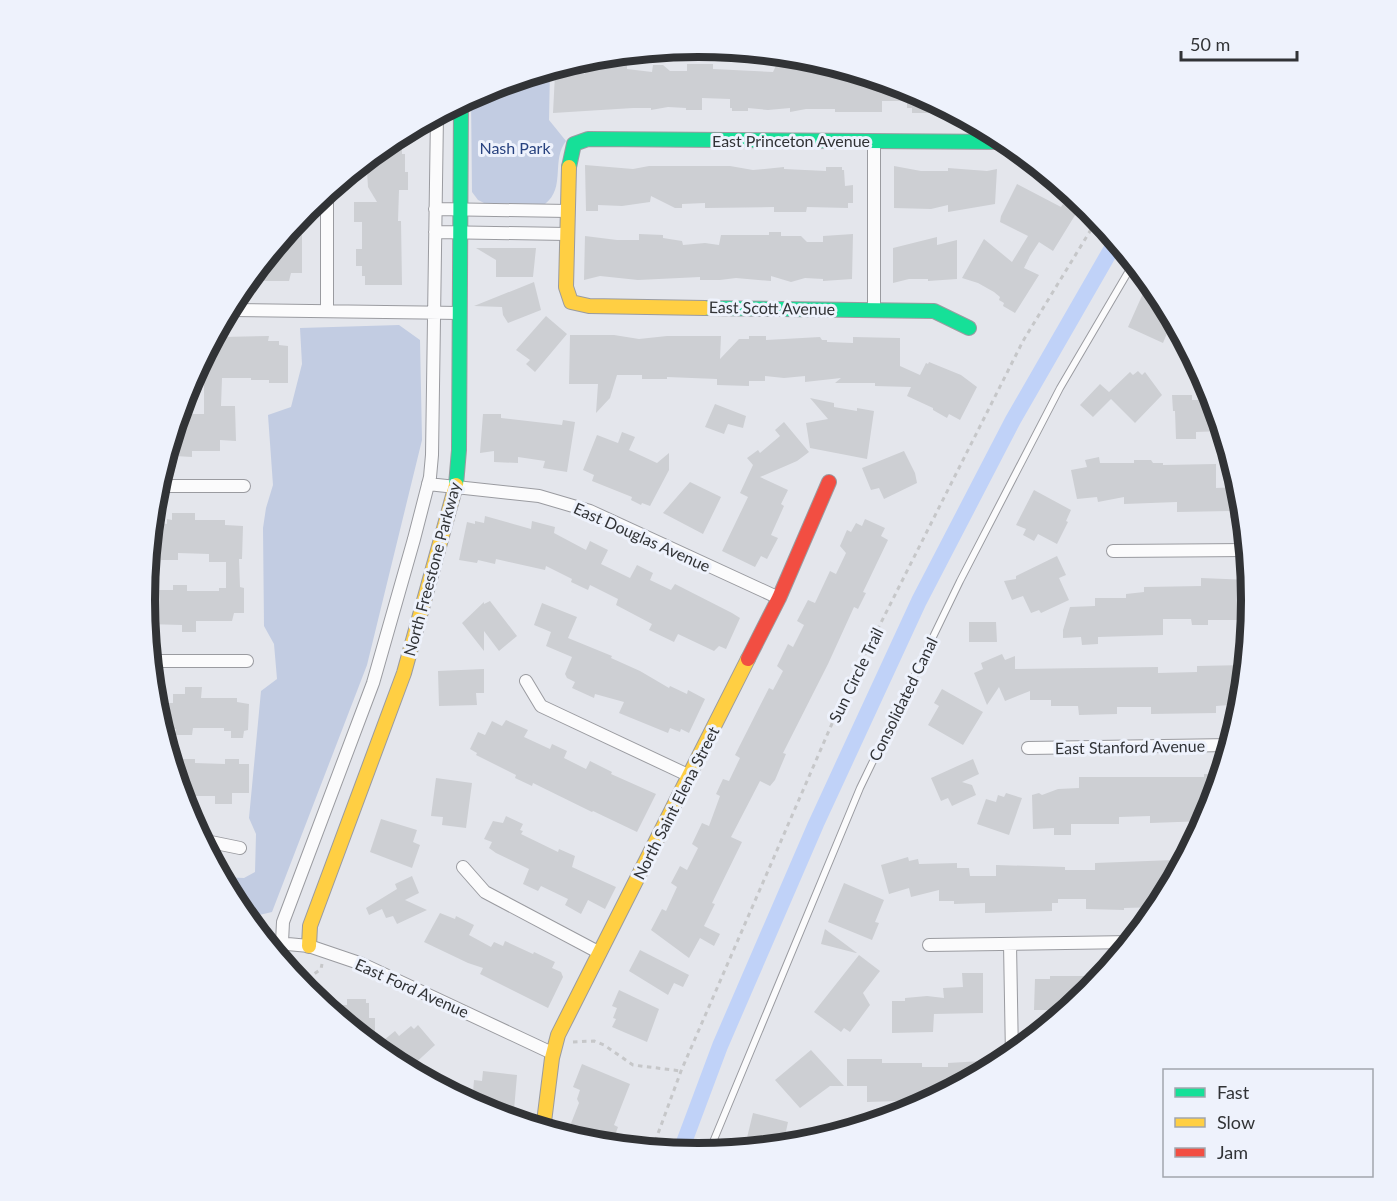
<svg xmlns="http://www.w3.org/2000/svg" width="1397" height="1201" font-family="Lato,sans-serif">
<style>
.green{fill:#c2cce2}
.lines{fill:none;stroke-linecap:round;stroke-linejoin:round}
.canal{stroke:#c0d2f8;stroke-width:16}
.building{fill:#cdcfd3}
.lane-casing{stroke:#9a9ba0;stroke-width:8}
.street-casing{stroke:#9a9ba0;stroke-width:14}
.fast-casing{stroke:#9a9ba0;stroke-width:16}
.slow-casing{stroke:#9a9ba0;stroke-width:16}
.jam-casing{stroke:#9a9ba0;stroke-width:16}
.path{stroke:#c6c7c9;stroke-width:3;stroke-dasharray:4.5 4.5;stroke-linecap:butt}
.lane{stroke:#fbfbfc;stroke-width:6}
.street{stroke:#fbfbfc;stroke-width:12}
.fast{stroke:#16e098;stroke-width:14}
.slow{stroke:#ffcf43;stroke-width:14}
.jam{stroke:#f24e42;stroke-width:14}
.labels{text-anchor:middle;stroke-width:6;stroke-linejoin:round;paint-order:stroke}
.street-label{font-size:16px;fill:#313336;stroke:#eef2fc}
.park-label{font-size:16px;fill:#28427f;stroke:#eef2fc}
.rim{fill:none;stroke:#313336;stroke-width:8}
</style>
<rect width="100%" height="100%" fill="#e4e6ec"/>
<path class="green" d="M550 69 549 120 566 141C551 160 566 188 545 204L484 203 478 200 472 192 471 97 487 89Z
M399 325 420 340 422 440 367 665 272 912 246 918 238 908 221 877 244 878 255 872 256 834 249 818 261 691 277 679 274 644 264 626 263 528 266 508 273 485 268 415 291 407 302 364 300 328Z"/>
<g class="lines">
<path class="canal" d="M680 1153 720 1046 816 824 919 601 1013 420 1116 241"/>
</g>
<path class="building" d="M781 55H782L784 68 800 69 841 75V70H850L911 89 955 113H912V108H907V101H882V112H835V109H806L790 112V108L768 110 748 108V111H732V108H730V99L702 98V110H686V108L668 107 651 110V108H633L553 113 555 74H585L587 60H600V65H627V69L652 72 653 65H663L670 71H687V64H713V69L773 72Z
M402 134V154H405V172H408V190H399L398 221H401L402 285H365V276H362V266H356V249H362V222H354V202H377L368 187 367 171H353L391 140Z
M585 165 633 169 649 166H730L753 170 784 167V169L826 171V167H842V170H844L845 186 853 185V203H848V208L807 207 806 212H774V207L705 208V203L682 204V208H675L651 196 650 202 622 206 598 205V211H586Z
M894 166 921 171H948V168L987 171 997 169 995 204 948 212V205L931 209 894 208Z
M1017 184 1061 207 1063 204 1077 212 1053 251 1039 242 1030 256 1024 268 1039 275 1015 313 1003 306 1004 303 999 300 1000 297 994 292 978 283 962 278 984 239 1012 262 1028 236 1000 222 1001 216Z
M769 232H781V236H801L807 242H823V236L853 234 852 279 823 281V279L805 278 791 282 771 276V281L736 278 720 280H700V277L638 280 600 276 584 280 585 236 617 240H639V234L663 235V238L682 241 683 245 705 243 719 245 721 235H769Z
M285 235H302V273H291L289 281H248Z
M937 237V245L957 240V279L928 281V279H909L893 283V248Z
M476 248H536L533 277H496V260Z
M1149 280 1159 293 1173 319 1163 343 1128 327Z
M534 282 541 310 508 323 503 315 502 307 474 306Z
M546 316 567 334 535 372 526 364 530 360 516 350Z
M570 335H614L639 339 667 336H721L720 359 739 339H749V336H766V340L820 337 822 340H827V342L853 343V337L900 338V366L920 375 926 363 928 364 929 362 961 375 977 387 960 420 949 414 947 418 933 410V408L907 396 911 387 875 386V383H835L841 378 805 382V376L784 378 765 376V381H749V386L717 385V379L667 377V379H642V375H617L610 398 596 413 598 384H569Z
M269 336 268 341H279V345L288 346V383H269V380H251V378H222L221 406H235L236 441 220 440V451H192V457L175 456V451H168L179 414H204V383L190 382 211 344H223V337Z
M1138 371 1142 375 1145 372 1162 395 1135 423 1111 399 1093 417 1080 405 1100 384 1109 392 1130 372 1133 375Z
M1172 395H1192V400H1214L1223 431 1196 432V439H1176L1175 411H1173Z
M810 398 834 403V407L857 411V408L874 411 867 459 810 448 806 423 828 419Z
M715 404 746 416 743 428 728 424 724 434 705 427Z
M483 414H501V418L562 425 563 420 575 422 567 472 543 468 545 461 518 457V463L494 462V451L480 453Z
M784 422 809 452 797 461 760 477 788 490 781 504 784 506 771 535 778 538 767 559 761 556 755 567 722 551 748 497 740 493 753 465 747 458 758 450 760 453 780 436 775 430Z
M622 432 635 437 629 450 657 463 669 453V470L650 506 642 503 641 505 631 500 632 497 592 481 594 475 583 470 597 435 618 443Z
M904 451 915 473 917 483 884 499 879 488 871 490 862 468Z
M1099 457 1100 463H1134V460H1151L1153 463H1163V465L1216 464V488L1240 487 1244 514 1230 518V511L1177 512V502L1124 504V497L1098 502 1097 497 1077 499 1071 470 1087 467 1085 460Z
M690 482 721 497 703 534 663 513Z
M1034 490 1071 510 1066 521 1068 522 1057 544 1038 534 1034 541 1023 535 1026 529 1016 525Z
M172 513H195V520H225V525L243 526 242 559H239L240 587 244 588V613H234L232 621H196V632H182V625L147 624 145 590H173V585H187V591H219V588H226V562H209V554L178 553V560H161V523L167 524V519L172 520Z
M485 516 531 529 532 521 555 527 554 533 586 550 590 541 608 550 601 564 630 578 637 565 653 573 650 580 671 590 675 584 732 613 740 618 726 649 719 646 714 651 678 634 674 642 649 630 652 624 616 605 618 599 590 585 588 590 571 582 572 579 546 566 545 570 496 559 495 564 478 560 477 563 459 560 467 522 475 524V521L484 523Z
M865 519 885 528 881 536 888 540 863 592 866 593 858 609 854 607 828 664 783 753 786 754 775 780 770 786 760 781 731 837 742 842 712 903 715 904 704 926 720 934 714 946 700 938 689 958 651 930 662 909 666 911 677 887 671 883 680 866 687 870 698 848 692 844 702 823 709 826 720 796 716 794 723 779 729 781 740 758 735 755 769 688 773 690 783 671 777 666 788 644 793 647 804 625 797 621 808 600 815 603 830 571 836 574 846 553 840 546 847 530 851 532 856 523 862 526Z
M1057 556 1066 575 1059 578 1069 600 1041 613 1039 610 1031 613 1023 596 1012 600 1004 581 1016 579V576Z
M1201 578 1250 580 1252 601 1251 620H1208V625H1192L1191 619H1163V635L1098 637V644L1082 645 1081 637 1063 638V630L1070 607 1095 606V598H1126V594L1144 592V587L1201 586Z
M490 601 517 636 499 651 484 631V651L462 623 484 602V604Z
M542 603 577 617 568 638 612 656 611 658 640 671 669 688 670 686 687 694 688 690 705 699 689 733 681 729 680 732 670 728 668 733 619 713 624 702 595 694 594 698 572 688 575 682 567 678 565 674 572 657 546 646 551 632 534 625Z
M969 622H996L997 642H969Z
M1002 654 1005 660 1015 656V669L1158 667V673L1197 672V666L1246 665 1242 704 1216 706V713L1151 714V707H1117V714L1079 715 1078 706H1051V700H1030V691L1005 701 999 687 987 705 974 673 983 669 981 663Z
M484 669V693H476L477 705 439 706 438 671Z
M185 687H202L201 698H237V702L249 704 248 730 244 731 243 738H231V731H224V728H193L192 735H175L176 729H167V703H173V694H185Z
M942 689 983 712 963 745 928 725 939 706 934 703Z
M506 720 528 730 524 737 550 749 552 744 567 751 564 758 586 769 590 761 612 772 611 774 656 794 637 832 593 811 592 812 533 783 532 786 515 778 516 775 476 755 477 753 470 749 478 732 485 735 492 721 502 726Z
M181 759H195V763L225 764V759H239V764H249V793H232V804H215V796H182L172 765 181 766Z
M973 759 979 774 962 782 972 785 976 795 952 806 948 798 941 801 931 778Z
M1204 774H1217V789L1206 821 1150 823V816L1119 817V824H1071V835H1054V828L1033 829 1032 795 1039 793 1042 795 1058 789 1079 788V777H1204Z
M436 778 472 783 466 828 442 825 443 817 431 816Z
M1006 793 1022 798 1009 835 977 824 986 799 996 802 998 795 1004 797Z
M506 816 523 824 520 830 523 831 521 834 558 852 559 849 575 856 572 867 616 887 605 909 588 900 581 914 565 905 568 899 541 886 538 891 523 884 529 869 496 853 489 848 492 842 484 839 493 821 503 823Z
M381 819 417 830 413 842 420 845 412 868 370 852Z
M908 857 909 861 918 859 919 864 957 863V868H969L970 876H996V865L1065 867V870H1095V863L1174 860V880L1160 907 1124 908V910L1086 909V899H1058V903H1052V911L985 913V903L954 904V901H939V890L911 897 909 888 889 894 881 865Z
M412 876 419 893 405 900 427 910 397 924 393 916 386 918 382 909 369 915 366 908 397 889 395 884Z
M844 883 884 900 875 922 879 923 872 940 828 922Z
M440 913 455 919 456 916 474 925 469 935 491 947 494 942 503 946 505 941 533 954 534 952 555 962 552 968 561 972 563 977 548 1008 480 974 483 968 468 963 424 942Z
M825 929 857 953H856L821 944Z
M640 950 689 975 683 987 674 983 668 995 629 971Z
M859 955 880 971 863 993 870 1005 850 1032 844 1028 841 1032 814 1012Z
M1107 972 1090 992 1068 1010H1034L1035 979H1050V976H1086V973Z
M962 973H983V1013L934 1014 933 1032 892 1033V1001H905V998L927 996 944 998 943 988 963 987Z
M619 990 659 1009 647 1042 612 1027 616 1019 613 1018 617 1008 612 1006Z
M347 999H366V1003H369V1018H375V1034H357L337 1017V1005H347Z
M418 1025 435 1045 410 1068 384 1040 395 1031 399 1036 411 1026 414 1029Z
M811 1050 844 1086H830L800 1108 775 1080Z
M847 1059H882V1063H922V1067H948V1063L982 1061V1074L937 1098H913V1108H899V1101L867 1102V1086H847Z
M582 1064 630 1084 614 1125 618 1127 611 1146 590 1144 566 1136 579 1103 577 1099 580 1090 573 1087Z
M483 1071 517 1075 514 1110 479 1107 481 1094 473 1093 474 1080 482 1081Z
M753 1113 788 1122 785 1136 808 1141V1143L744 1150Z"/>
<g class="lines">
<defs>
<path id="lane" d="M708 1154 860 788 960 581 1060 388 1134 262"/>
<path id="street" d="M435 209 568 211
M435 232 567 234
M874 309V141
M228 310 460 313
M327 311V192
M428 484 539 496 590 511 779 598
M157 486H244
M1113 551 1247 550
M150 661H247
M526 681 541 706 690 776
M1028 748 1231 745
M201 840 240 848
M463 867 485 892 600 953
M266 942 309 946 362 964 552 1053
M282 942 283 922 373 683 414 539 430 477 432 455 437 115
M1010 944 1012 1056
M929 945 1132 942"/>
<path id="fast" d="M569 167 574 144 588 139 1009 142
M705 308 934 311 969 328
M456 485 459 450 461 103"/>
<path id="slow" d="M569 167 566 287 571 302 589 306 705 308
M309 946 310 926 404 673 456 485
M543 1130 552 1058 558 1035 748 659"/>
<path id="jam" d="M748 659 779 598 829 482"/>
</defs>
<use href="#lane" class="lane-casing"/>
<use href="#street" class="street-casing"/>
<use href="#fast" class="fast-casing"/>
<use href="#slow" class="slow-casing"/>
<use href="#jam" class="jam-casing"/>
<path class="path" d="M300 984 321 969 322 964
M573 1042 594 1041 604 1045 633 1065 681 1071
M652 1150 681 1071 844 696 1023 341 1098 218"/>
<use href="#lane" class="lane"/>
<use href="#street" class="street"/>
<use href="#fast" class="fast"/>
<use href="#slow" class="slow"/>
<use href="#jam" class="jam"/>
</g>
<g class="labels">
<g class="street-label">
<text x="791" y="147">East Princeton Avenue</text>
<text transform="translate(772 308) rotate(1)" y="6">East Scott Avenue</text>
<text transform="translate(642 537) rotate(24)" y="6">East Douglas Avenue</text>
<text transform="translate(432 569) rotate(-75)" y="6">North Freestone Parkway</text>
<text transform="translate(856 675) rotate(-64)" y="6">Sun Circle Trail</text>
<text transform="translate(903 699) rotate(-64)" y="6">Consolidated Canal</text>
<text transform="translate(1130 747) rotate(-1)" y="6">East Stanford Avenue</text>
<text transform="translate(676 803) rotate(-63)" y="6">North Saint Elena Street</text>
<text transform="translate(412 988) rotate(24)" y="6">East Ford Avenue</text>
</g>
<g class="park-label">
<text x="515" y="154">Nash Park</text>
</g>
</g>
<path d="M0 0H1397V1201H0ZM155 600a543 543 0 1 1 1086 0a543 543 0 1 1-1086 0Z" fill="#eef2fc" fill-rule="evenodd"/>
<path class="rim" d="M155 600a543 543 0 1 1 1086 0a543 543 0 1 1-1086 0Z"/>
<rect x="1163" y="1069" width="210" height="108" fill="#eef2fc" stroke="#a2a6ad" stroke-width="1.5"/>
<rect x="1175" y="1088" width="30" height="9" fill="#16e098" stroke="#a2a6ad" stroke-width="1.5"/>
<text x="1217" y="1099" font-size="18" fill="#313336">Fast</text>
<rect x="1175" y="1118" width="30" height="9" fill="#ffcf43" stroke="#a2a6ad" stroke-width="1.5"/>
<text x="1217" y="1129" font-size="18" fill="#313336">Slow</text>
<rect x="1175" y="1148" width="30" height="9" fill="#f24e42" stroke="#a2a6ad" stroke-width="1.5"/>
<text x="1217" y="1159" font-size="18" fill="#313336">Jam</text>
<path d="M1181 51v9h116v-9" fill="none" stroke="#313336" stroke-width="3"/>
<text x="1190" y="51" font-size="18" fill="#313336" stroke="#eef2fc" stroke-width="4.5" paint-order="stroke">50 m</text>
</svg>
